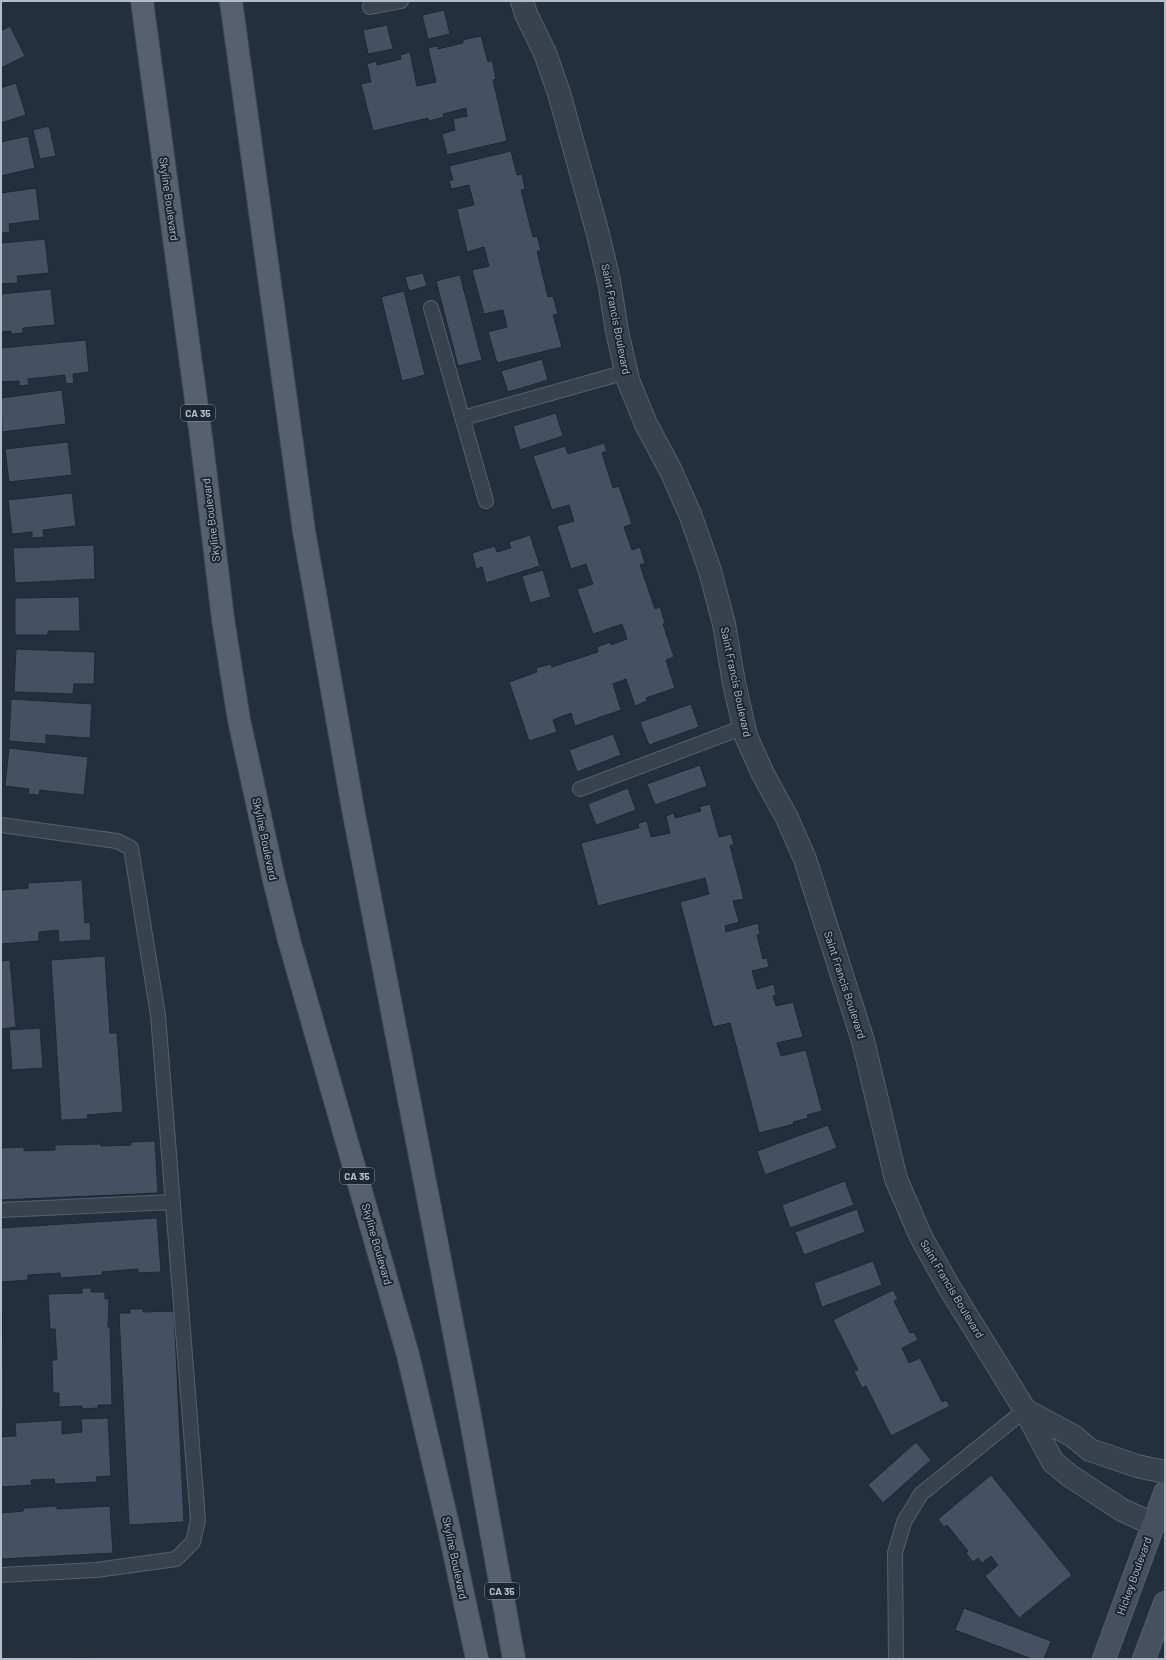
<svg xmlns="http://www.w3.org/2000/svg" width="1166" height="1660" font-family="Barlow,sans-serif">
<style>
.building{fill:#455162;stroke:#1f2835}
.lines{fill:none;stroke-linecap:round;stroke-linejoin:round}
.lane-casing{stroke:#565f6c;stroke-width:16}
.street-casing{stroke:#565f6c;stroke-width:24}
.secondary-casing{stroke:#565f6c;stroke-width:24}
.primary-casing{stroke:#414a57;stroke-width:24}
.lane{stroke:#38414e;stroke-width:14}
.street{stroke:#38414e;stroke-width:22}
.secondary{stroke:#465061;stroke-width:22}
.primary{stroke:#56606e;stroke-width:22}
.labels{text-anchor:middle;stroke-width:4;stroke-linejoin:round;paint-order:stroke}
.shield{fill:#1d2633;stroke:#878f9c;stroke-width:1}
.shield-label{font-size:10px;font-weight:bold;fill:#b4bcc9}
.street-label{font-size:11px;fill:#b4bcc9;stroke:#1d2633}
</style>
<rect width="100%" height="100%" fill="#242f3e"/>
<path class="building" d="M444 10 450 34 428 39 422 15Z
M387 25 393 49 368 54 363 30Z
M10 26 25 56 1 68V31Z
M481 36 488 62 492 60 496 79 493 80 507 141 447 155 442 134 455 130 453 119 467 116 466 108 443 114 444 117 429 121 428 118 373 131 361 84 371 82 367 64 376 61 377 65 401 59 400 55 410 52 417 86 436 82 428 48 438 46V49L463 43V40Z
M16 83 26 115 1 123V88Z
M49 126 56 156 40 159 33 130Z
M28 136 35 168 1 176V142Z
M511 151 517 175 522 174 525 189 521 190 533 237 537 236 541 251H537L548 297 553 296 558 314 553 315 562 347 497 363 488 332 507 327 503 310 484 314 472 270 489 266 484 247 467 252 457 209 474 205 469 185 451 189 449 180H453L449 166Z
M36 188 40 220 9 224 10 232 1 233V193Z
M45 239 49 273 17 276 18 283 1 284V243Z
M423 273 427 286 409 291 405 277Z
M460 275 482 360 458 366 436 281Z
M51 289 55 325 23 328V333L11 334V331L1 332V294Z
M404 291 425 375 402 381 381 297Z
M86 340 89 372 73 374 74 383 66 384 65 375 28 379 29 385 19 386V381L1 382V348Z
M542 359 548 380 508 392 501 371Z
M62 390 66 424 2 432 1 398Z
M556 413 563 436 520 450 513 426Z
M68 442 72 475 9 482 5 449Z
M604 443 607 451 602 453 613 488 619 486 632 524 624 527 632 550 640 547 645 563 640 565 655 609 660 607 665 623 663 624 674 657 666 660 675 688 646 698 647 701 635 706 626 679 613 684 621 710 575 726 571 713 553 720 557 732 529 741 509 682 537 672 536 668 551 664 552 667 598 652 597 647 610 642 611 645 627 639 622 624 593 634 577 589 593 584 586 564 571 569 557 526 574 521 569 505 552 510 533 456 565 446 568 454Z
M72 493 76 526 43 530 44 537 32 538V532L12 534 8 500Z
M530 535 540 566 486 583 482 567 476 569 472 553 495 546 497 552 511 548 509 542Z
M94 545 95 579 15 583 13 548Z
M543 570 551 597 530 603 522 576Z
M79 597 80 631H48V635H15V598Z
M16 649 95 652 94 684H74L73 694 14 692Z
M11 699 92 704 90 738 46 735V744L9 741Z
M691 704 699 727 649 745 640 722Z
M613 734 621 755 577 772 569 750Z
M9 748 88 757 84 795 40 790 39 795 28 794 29 789 5 786Z
M700 765 707 786 655 805 647 784Z
M628 788 636 810 596 825 588 804Z
M710 804 719 837 731 834 734 844 730 846 744 899 733 901 739 922 725 926 726 932 758 923 760 934 757 935 763 959 767 958 769 967 752 971 757 989 774 984 776 995 773 996 776 1006 793 1002 803 1037 777 1043 781 1056 806 1050 822 1111 807 1115 808 1118 793 1122 794 1124 759 1133 730 1023 713 1027 680 902 709 894 705 878 598 906 581 843 639 828 638 823 647 821 651 837 670 833 666 816 674 813 675 818 701 811 699 807Z
M82 880 85 923 90 922 91 940 59 942 58 930 39 932V941L1 944V886L2 890 28 888V883Z
M105 956 110 1033H117L123 1112 87 1115 88 1119 61 1120 51 960Z
M10 960 16 1027 1 1029V961Z
M40 1028 43 1068 12 1070 9 1030Z
M828 1125 837 1148 765 1175 757 1151Z
M155 1141 158 1193 1 1200V1148L24 1147V1151L55 1150V1145L101 1144V1146L131 1145V1142Z
M845 1181 854 1205 790 1228 782 1205Z
M857 1209 865 1232 804 1255 795 1232Z
M157 1218 161 1272 138 1273V1269L102 1272V1275L61 1278 60 1273 28 1275V1280L1 1282V1228Z
M873 1261 882 1285 822 1307 814 1283Z
M82 1288H91V1292H105V1299H109L108 1327H110L112 1405H98V1408L82 1409V1406L59 1407V1393H53L52 1360H57L55 1329H50L48 1294 82 1293Z
M893 1290 898 1299 894 1301 910 1333 914 1332 918 1340 902 1348 909 1363 920 1358 942 1402 946 1400 950 1406 891 1436 866 1386 862 1388 854 1371 858 1370 833 1320Z
M130 1309H143V1312L174 1311 184 1522 129 1525 119 1313H130Z
M1 1310H2V1342H1Z
M1 1365H3V1412H1Z
M108 1418 111 1476 96 1477 97 1482 55 1484 54 1479 31 1480 32 1485 1 1487V1437L16 1436 15 1423 62 1420V1434L82 1432 81 1419Z
M916 1442 931 1460 883 1503 868 1485Z
M991 1475 1072 1575 1019 1618 985 1576 998 1565 991 1556 982 1563 978 1558 973 1562 966 1553 968 1551 947 1525 944 1527 938 1519Z
M57 1506V1509L110 1506 113 1553 1 1559V1513L23 1511 24 1508Z
M964 1608 1051 1641 1044 1659H1032L955 1630Z
M97 1657V1659H54Z"/>
<g class="lines">
<defs>
<path id="lane" d="M370 7 401 1
M431 308 486 501
M463 418 626 372
M580 789 744 727
M1 825 117 841 131 848 158 1015 198 1520 193 1542 176 1559 96 1570 1 1575
M1 1210 172 1202
M896 1659 895 1553 904 1522 921 1494 1025 1410"/>
<path id="street" d="M522 1 526 14 545 53 559 93 598 234 609 281 617 331 628 380 646 424 671 471 690 514 710 571 724 624 734 683 746 736 763 774 787 818 805 859 863 1041 896 1179 921 1237 949 1287 1025 1410 1053 1462 1070 1476 1122 1510 1153 1524 1165 1515
M1025 1410 1073 1436 1090 1450 1137 1466 1165 1472"/>
<path id="secondary" d="M1104 1659 1165 1493
M1144 1659 1165 1603"/>
<path id="primary" d="M142 1 203 452 223 619 239 720 274 880 289 940 408 1355 449 1529 477 1659
M231 1 304 531 353 809 469 1410 514 1659"/>
</defs>
<use href="#lane" class="lane-casing"/>
<use href="#street" class="street-casing"/>
<use href="#secondary" class="secondary-casing"/>
<use href="#primary" class="primary-casing"/>
<use href="#lane" class="lane"/>
<use href="#street" class="street"/>
<use href="#secondary" class="secondary"/>
<use href="#primary" class="primary"/>
</g>
<g class="labels">
<g class="shield">
<rect x="181" y="405" width="34" height="16" rx="3"/>
<rect x="340" y="1168" width="34" height="16" rx="3"/>
<rect x="485" y="1583" width="34" height="16" rx="3"/>
</g>
<g class="shield-label">
<text x="198" y="417">CA 35</text>
<text x="357" y="1180">CA 35</text>
<text x="502" y="1595">CA 35</text>
</g>
<g class="street-label">
<text transform="translate(169 199) rotate(82)" y="4">Skyline Boulevard</text>
<text transform="translate(616 319) rotate(79)" y="4">Saint Francis Boulevard</text>
<text transform="translate(211 520) rotate(-97)" y="4">Skyline Boulevard</text>
<text transform="translate(736 682) rotate(78)" y="4">Saint Francis Boulevard</text>
<text transform="translate(265 839) rotate(78)" y="4">Skyline Boulevard</text>
<text transform="translate(845 985) rotate(72)" y="4">Saint Francis Boulevard</text>
<text transform="translate(377 1244) rotate(74)" y="4">Skyline Boulevard</text>
<text transform="translate(952 1289) rotate(59)" y="4">Saint Francis Boulevard</text>
<text transform="translate(455 1558) rotate(78)" y="4">Skyline Boulevard</text>
<text transform="translate(1134 1576) rotate(-70)" y="4">Hickey Boulevard</text>
</g>
</g>
<rect width="1166" height="1660" fill="none" stroke="#b4bcc9" stroke-width="4"/>
</svg>
